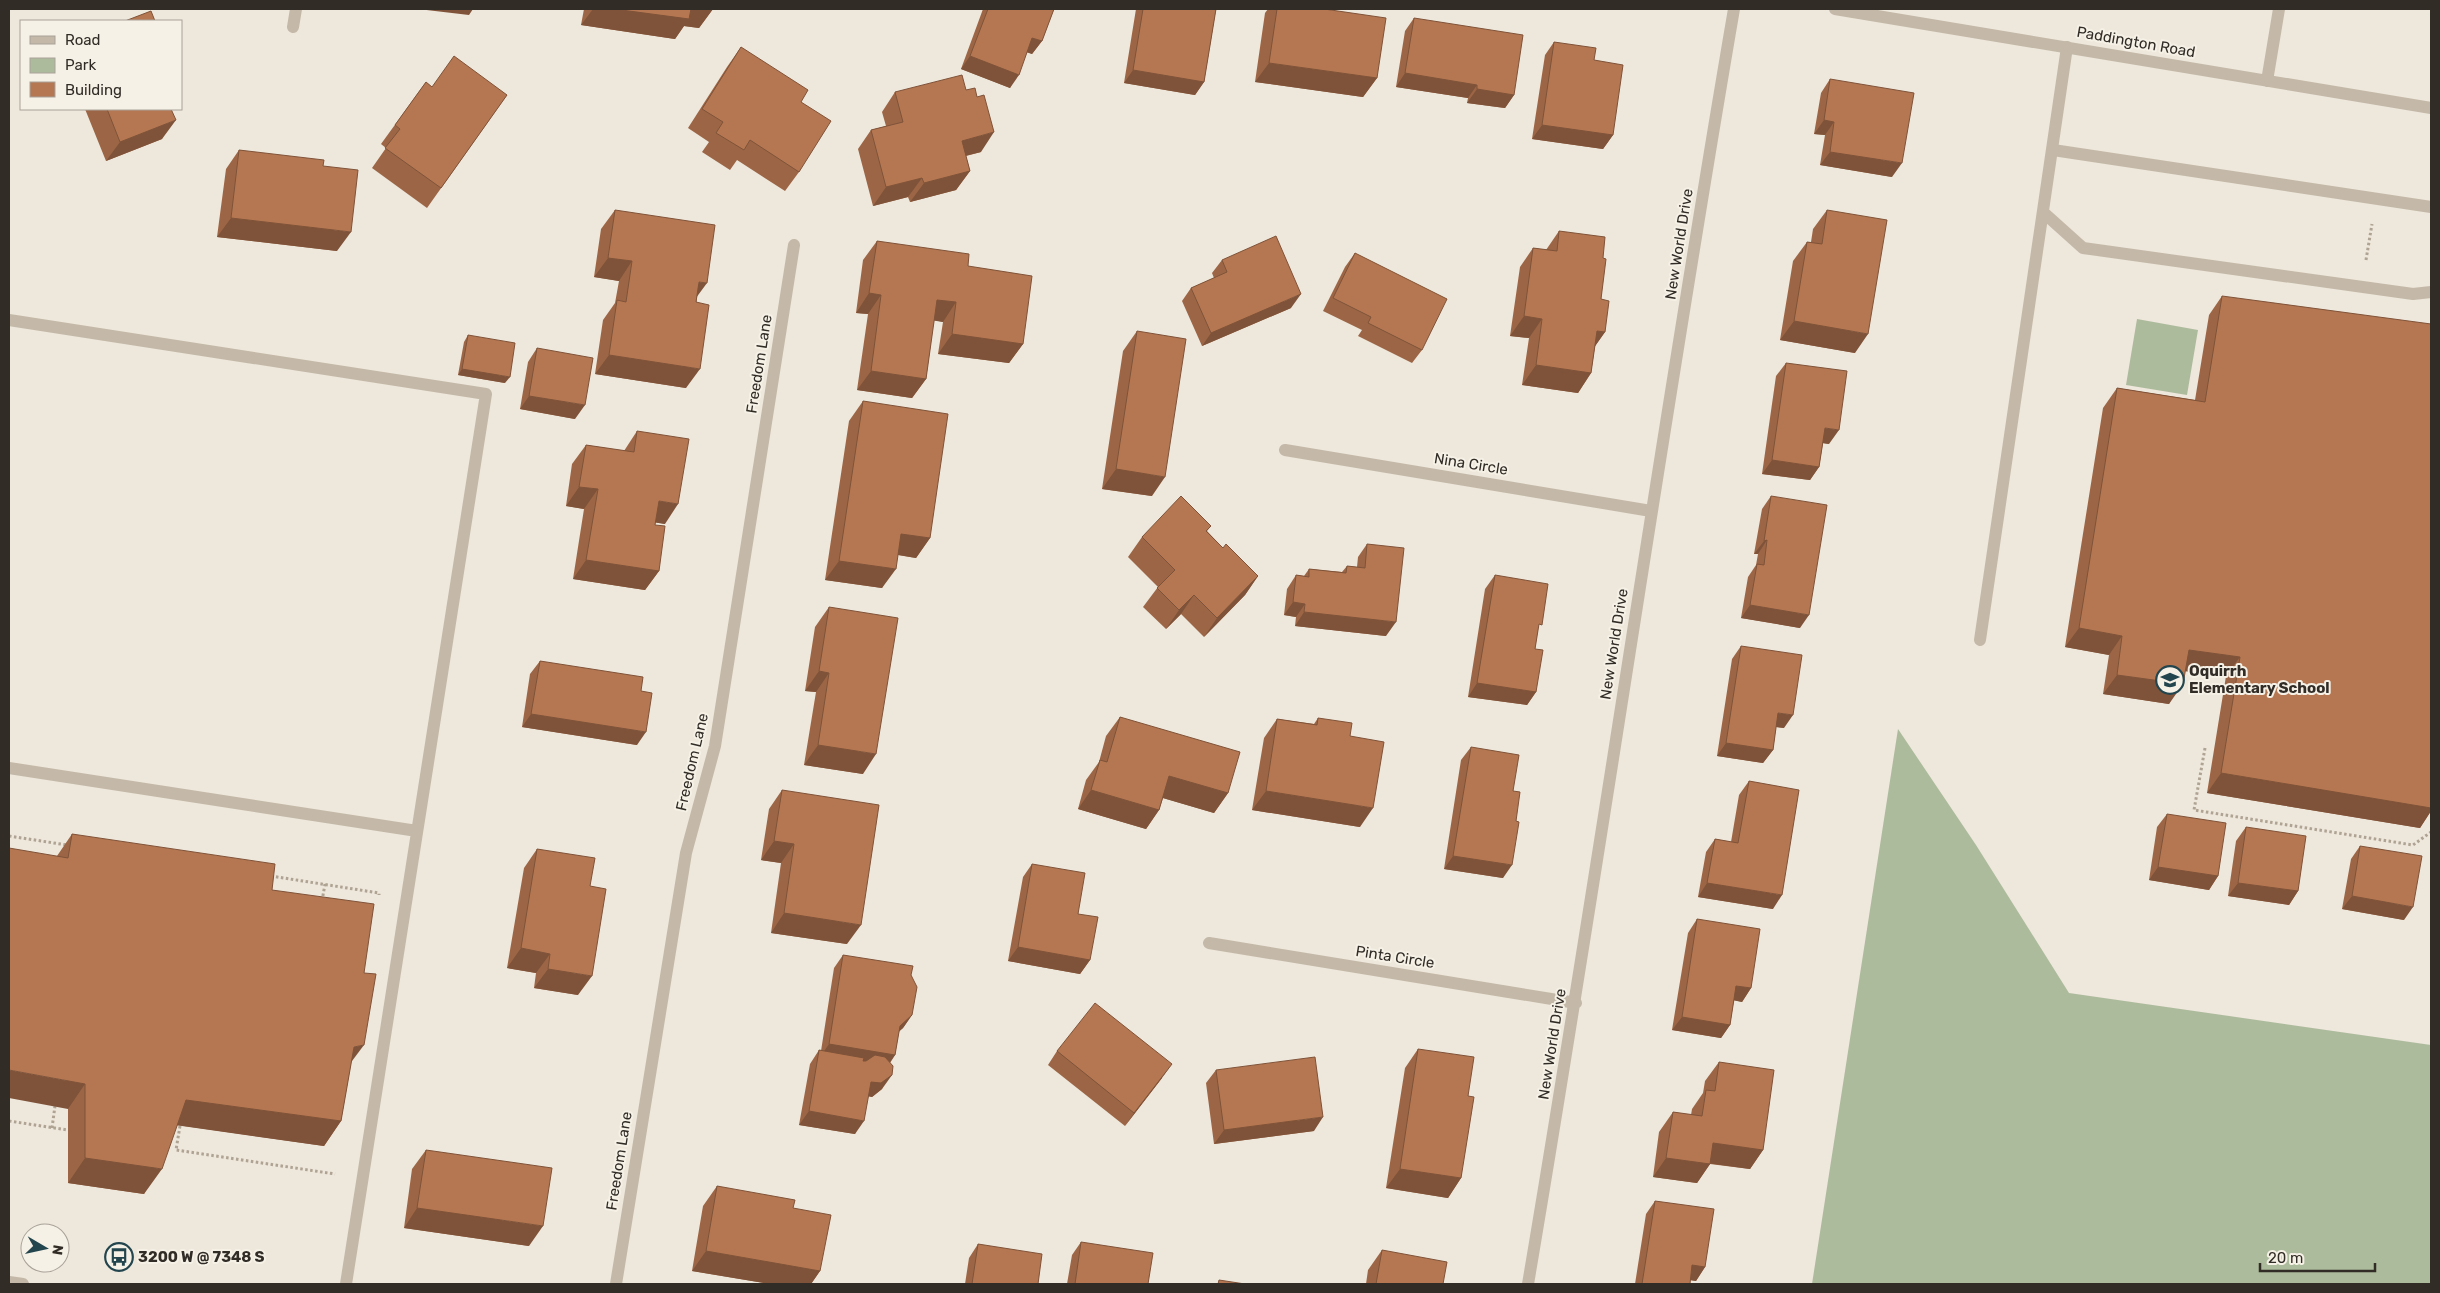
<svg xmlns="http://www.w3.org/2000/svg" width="2440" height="1293" font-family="Rubik,sans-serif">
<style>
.green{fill:#adbb9d}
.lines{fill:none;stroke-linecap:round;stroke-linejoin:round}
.path{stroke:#afa393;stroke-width:3;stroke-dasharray:2.5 2.5;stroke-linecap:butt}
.service{stroke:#c4b9a8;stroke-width:12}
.minor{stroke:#c4b9a8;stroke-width:12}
.tertiary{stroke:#c4b9a8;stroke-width:12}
.wall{fill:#9c6646}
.shaded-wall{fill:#7f5339}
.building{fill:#b57751;stroke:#7f5339}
.labels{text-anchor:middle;stroke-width:4;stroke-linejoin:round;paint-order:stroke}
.street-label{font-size:15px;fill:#322c27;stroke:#f6f1e6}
.poi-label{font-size:15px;font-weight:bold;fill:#322c27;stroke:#f6f1e6;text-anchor:start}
</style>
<rect width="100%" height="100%" fill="#eee7db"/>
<path class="green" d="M2137 319 2198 330 2187 395 2126 385Z
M1898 729 1976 845 2069 993 2431 1045V1284H1812Z"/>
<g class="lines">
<path class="path" d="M2366 260 2372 224
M2205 748 2194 810 2413 845 2431 832
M9 836 67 845
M271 876 379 893V895
M322 901 325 884
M9 1121 68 1130
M180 1126 176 1150 335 1174
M52 1128 55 1106"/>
<path class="service" d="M2053 150 2431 207
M2044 213 2083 248 2413 294 2431 292
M9 320 486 394 346 1284
M1980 640 2067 47
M9 768 417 831"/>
<path class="minor" d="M1835 9 2431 108
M293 27 296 9
M2267 81 2279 9
M1285 450 1651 511
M1209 943 1576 1003
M616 1284 686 853 715 746 794 245
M1528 1284C1600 860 1661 433 1734 9"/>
<path class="tertiary" d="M9 1282 23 1284"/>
</g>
<path class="wall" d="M584 9H713L699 28 684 26 675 39 581 25Z
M983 9H1054L1042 41 1032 54 1027 52 1010 88 961 69Z
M1136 9H1216L1204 82 1195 95 1124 83Z
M1268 9H1324L1377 78 1363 97 1255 82 1265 13Z
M1414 18 1514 95 1505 108 1467 103 1468 98 1396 87 1405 31Z
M1554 42 1613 135 1603 149 1532 139 1545 55Z
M741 47 801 102 799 172 785 191 737 160 730 170 702 152 709 142 688 128 727 67Z
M1830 79 1892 177 1820 165 1825 135 1814 134 1821 93Z
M426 82 432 87 507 95 427 208 372 168 386 148 381 144Z
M966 90 977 97 981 152 966 156 970 171 956 190 910 202 908 197 873 206 858 149 871 130 886 126 882 112 895 92Z
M85 109H171L162 139 106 161Z
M239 150 323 166 337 251 217 237 226 169Z
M615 210 697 297 686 388 595 374 603 320 615 303 619 281 594 277 601 229Z
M1827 210 1855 353 1780 340 1793 261 1807 242H1811L1813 229Z
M1559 231 1603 258 1601 299 1605 332 1595 346 1591 373 1578 393 1522 385 1529 338 1510 336 1520 267 1533 248 1546 250Z
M877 241 968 266 1023 344 1009 363 938 354 943 322 934 320 926 379 912 398 857 390 868 314 856 313 863 260Z
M1355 253 1422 350 1412 363 1358 336 1362 330 1323 311 1345 267Z
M1222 260 1291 308 1202 346 1182 301 1191 288 1214 278 1212 273Z
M2222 296 2431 808V811L2420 828 2207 793 2226 676 2185 671 2169 704 2103 694 2109 655 2065 647 2103 408 2117 388 2195 400 2209 315Z
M1137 331 1152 496 1102 489 1123 351Z
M468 335 505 383 458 375 464 342Z
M537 348 575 419 520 409 528 362Z
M1786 363 1829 444 1823 443 1819 467 1810 480 1762 474 1776 376Z
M863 401 930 538 916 558 898 555 882 588 825 580 849 421Z
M637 431 665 524 655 522V525L659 571 645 590 573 579 584 509 566 506 572 464 586 445 624 451Z
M1771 496 1800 628 1741 618 1748 577 1756 565 1758 554H1754L1762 509Z
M1211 526 1207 531 1223 548 1258 576 1245 595 1204 637 1181 614 1166 629 1143 607 1158 587 1128 557 1142 537Z
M1367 544 1386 636 1295 626 1296 617 1284 615 1287 589 1296 575 1304 576 1309 569 1342 572 1347 566 1357 567 1358 557Z
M1495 575 1538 629 1535 649 1536 692 1527 705 1468 697 1485 589Z
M829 607 863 774 804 765 816 692 805 691 815 627Z
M1741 646 1784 728 1776 727 1773 750 1763 763 1717 756 1732 659Z
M540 661 641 691 637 745 522 727 530 674Z
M1120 717 1228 793 1214 813 1163 798 1159 810 1146 829 1078 809 1086 780 1099 762 1106 736Z
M1318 718 1350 736 1360 827 1252 810 1264 738 1277 719 1314 724Z
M1471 747 1513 791 1516 821 1503 878 1444 869 1461 760Z
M1749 781 1773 909 1698 897 1706 852 1715 839 1731 842 1739 795Z
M782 790 847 944 771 933 781 863 761 860 769 809Z
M2167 814 2218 876 2209 890 2149 880 2157 827Z
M2246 827 2298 891 2289 905 2228 896 2236 841Z
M72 834 272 890 364 973 351 1063 341 1121 324 1146 177 1125 144 1194 68 1183V1109L57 856Z
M2360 846 2404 920 2342 909 2351 859Z
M537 849 578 995 534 988 536 973 507 968 524 868Z
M1032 864 1078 914 1090 960 1080 974 1008 961 1023 877Z
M1697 919 1751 988 1742 1002 1734 1000 1730 1025 1721 1038 1672 1030 1688 933Z
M843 955 911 975 912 1015 903 1028 899 1031 895 1055 890 1063 882 1089 872 1097 868 1096 855 1134 799 1125 810 1064 819 1050 821 1051 834 968Z
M1418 1049 1468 1096 1461 1178 1448 1198 1386 1188 1405 1068Z
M1057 1051 1162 1078 1125 1126 1048 1065Z
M1719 1062 1763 1150 1750 1169 1710 1164 1697 1183 1653 1177 1659 1132 1673 1112 1691 1115 1692 1109 1703 1093 1705 1081Z
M1216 1070 1314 1131 1214 1144 1206 1083Z
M426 1150 529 1246 404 1228 412 1169Z
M717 1186 793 1208 820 1271 811 1284H770L692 1271 703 1206Z
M1655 1201 1705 1267 1696 1281 1690 1280V1284H1635L1646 1214Z
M1081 1242 1148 1284H1067L1072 1255Z
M978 1244 1038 1284H965L969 1258Z
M1382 1250 1443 1284H1366L1368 1270Z"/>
<path class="shaded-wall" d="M418 9H473L469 15Z
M593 9H713L699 28 684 26 675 39 581 25Z
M1032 38 1042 41 1032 54 1023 51Z
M970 56 1019 75 1010 88 961 69Z
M1269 63 1377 78 1363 97 1255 82Z
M1133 70 1204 82 1195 95 1124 83Z
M1405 73 1477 85 1468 98 1396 87Z
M1477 89 1514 95 1505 108 1467 103Z
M176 120 162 139 106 161 120 142Z
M1824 120 1834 122 1825 135 1814 134Z
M1542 125 1613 135 1603 149 1532 139Z
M994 132 981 152 948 160 962 141Z
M1830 152 1902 163 1892 177 1820 165Z
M970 171 956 190 910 202 924 183Z
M922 178 908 197 873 206 886 187Z
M231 218 351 232 337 251 217 237Z
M608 258 632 261 619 281 594 277Z
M699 282 707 283 693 302Z
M869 293 881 295 868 314 856 313Z
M1301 294 1291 308 1202 346 1211 333Z
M937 300 956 302 943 322 924 319Z
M1524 316 1542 319 1529 338 1510 336Z
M1794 321 1868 334 1855 353 1780 340Z
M1597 331 1605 332 1591 352Z
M952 334 1023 344 1009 363 938 354Z
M609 355 700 369 686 388 595 374Z
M1536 365 1591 373 1578 393 1522 385Z
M462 369 510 377 505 383 458 375Z
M871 371 926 379 912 398 857 390Z
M529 396 585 405 575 419 520 409Z
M1825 428 1839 430 1829 444 1815 442Z
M1772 460 1819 467 1810 480 1762 474Z
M1116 469 1165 477 1152 496 1102 489Z
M579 487 598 489 584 509 566 506Z
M659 501 678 504 665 524 645 521Z
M901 534 930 538 916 558 887 553Z
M1767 540 1758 554H1754L1764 541Z
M586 560 659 571 645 590 573 579Z
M839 561 896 569 882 588 825 580Z
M1258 576 1245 595 1204 637 1217 618Z
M1194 595 1181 614 1166 629 1179 610Z
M1293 602 1305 604 1296 617 1284 615Z
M1750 605 1809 615 1800 628 1741 618Z
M1304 612 1396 622 1386 636 1295 626Z
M2079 628 2122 636 2109 655 2065 647Z
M2189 650 2240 657 2226 676 2175 670Z
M819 671 829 673 816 692 805 691Z
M2117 675 2183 684 2169 704 2103 694Z
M1477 683 1536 692 1527 705 1468 697Z
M1778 713 1793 715 1784 728 1769 726Z
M531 714 646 732 637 745 522 727Z
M1726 743 1773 750 1763 763 1717 756Z
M818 745 876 754 863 774 804 765Z
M2221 773 2431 808V811L2420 828 2207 793Z
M1169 776 1228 793 1214 813 1156 796Z
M1091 790 1159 810 1146 829 1078 809Z
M1266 791 1373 808 1360 827 1252 810Z
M774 841 794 844 781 863 761 860Z
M1453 856 1512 865 1503 878 1444 869Z
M2158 867 2218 876 2209 890 2149 880Z
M1707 883 1782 895 1773 909 1698 897Z
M2238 883 2298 891 2289 905 2228 896Z
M2352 896 2413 907 2404 920 2342 909Z
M784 913 861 925 847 944 771 933Z
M1018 947 1090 960 1080 974 1008 961Z
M521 948 550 954 536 973 507 968Z
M548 969 592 976 578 995 534 988Z
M1736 986 1751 988 1742 1002 1727 999Z
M912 1015 903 1028 891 1039 900 1026Z
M1682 1017 1730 1025 1721 1038 1672 1030Z
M829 1044 895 1055 886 1068 820 1057Z
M364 1045 346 1069 354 1047Z
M1172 1064 1162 1078 1125 1126 1134 1113Z
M9 1070 85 1084 68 1109 9 1098Z
M892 1075 882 1089 872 1097 862 1095 871 1082Z
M186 1100 341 1121 324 1146 168 1124Z
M809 1111 864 1121 855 1134 799 1125Z
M1323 1117 1314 1131 1214 1144 1224 1130Z
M1713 1143 1763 1150 1750 1169 1699 1162Z
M85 1158 162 1169 144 1194 68 1183Z
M1666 1158 1710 1164 1697 1183 1653 1177Z
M1400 1169 1461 1178 1448 1198 1386 1188Z
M417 1208 543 1226 529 1246 404 1228Z
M706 1251 820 1271 811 1284H770L692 1271Z
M1692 1265 1705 1267 1696 1281 1683 1279Z"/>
<path class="building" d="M614 9H691L689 19Z
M988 9H1054L1042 41 1032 38 1019 75 970 56Z
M1143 9H1216L1204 82 1133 70Z
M1277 9H1324L1386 18 1377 78 1269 63Z
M151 11 155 21H125Z
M1414 18 1523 35 1514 95 1477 89V85L1405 73Z
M1554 42 1596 48 1594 60 1623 65 1613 135 1542 125Z
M741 47 808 90 801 102 831 121 799 172 750 140 744 150 716 133 723 122 702 109Z
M454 56 507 95 441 188 385 148 400 129 395 125 426 82 432 87Z
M962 75 966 90 975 88 977 97 984 95 994 132 962 141 970 171 924 183 922 178 886 187 871 130 903 122 895 92Z
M1830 79 1914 93 1902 163 1830 152 1834 122 1824 120Z
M107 109H171L176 120 120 142Z
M239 150 324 160 323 166 358 170 351 232 231 218Z
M615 210 715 225 707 283 699 282 696 302 709 305 700 369 609 355 617 300 626 302 632 261 608 258Z
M1827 210 1887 220 1868 334 1794 321 1807 242 1822 244Z
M1559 231 1605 237 1603 258 1606 259 1601 299 1609 301 1605 332 1597 331 1591 373 1536 365 1542 319 1524 316 1533 248 1557 251Z
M1276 236 1301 294 1211 333 1191 288 1227 272 1222 260Z
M877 241 969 254 968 266 1032 276 1023 344 952 334 956 302 937 300 926 379 871 371 881 295 869 293Z
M1355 253 1447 299 1422 350 1368 323 1371 317 1333 298Z
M2222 296 2431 324V808L2221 773 2240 657 2189 650 2183 684 2117 675 2122 636 2079 628 2117 388 2205 402Z
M1137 331 1186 339 1165 477 1116 469Z
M468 335 515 343 510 377 462 369Z
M537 348 593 358 585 405 529 396Z
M1786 363 1847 371 1839 430 1825 428 1819 467 1772 460Z
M863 401 948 414 930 538 901 534 896 569 839 561Z
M637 431 689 439 678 504 659 501 655 525 665 526 659 571 586 560 598 489 579 487 586 445 634 452Z
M1181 496 1211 526 1206 531 1223 548 1226 544 1258 576 1217 618 1194 595 1179 610 1157 588 1175 570 1142 537Z
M1771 496 1827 505 1809 615 1750 605 1757 564 1764 565 1767 540 1764 541Z
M1367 544 1404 548 1396 622 1304 612 1305 604 1293 602 1296 575 1309 577V569L1346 573 1347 566 1365 568Z
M1495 575 1548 584 1542 625 1539 624 1535 649 1543 650 1536 692 1477 683Z
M829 607 898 618 876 754 818 745 829 673 819 671Z
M1741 646 1802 655 1793 715 1778 713 1773 750 1726 743Z
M540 661 643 677 641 691 652 693 646 732 531 714Z
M1120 717 1240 752 1228 793 1169 776 1159 810 1091 790 1100 760 1107 762Z
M1318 718 1352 723 1350 736 1384 742 1373 808 1266 791 1277 719 1317 725Z
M1471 747 1519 755 1513 791 1520 792 1516 821 1519 822 1512 865 1453 856Z
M1749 781 1799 790 1782 895 1707 883 1715 839 1738 843Z
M782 790 879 805 861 925 784 913 794 844 774 841Z
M2167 814 2226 823 2218 876 2158 867Z
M2246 827 2306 836 2298 891 2238 883Z
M72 834 275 864 272 890 374 904 364 973 376 974 364 1045 354 1047 341 1121 186 1100 162 1169 85 1158V1084L9 1070V848L68 858Z
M2360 846 2422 856 2413 907 2352 896Z
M537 849 595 858 590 886 606 889 592 976 548 969 550 954 521 948Z
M1032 864 1085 873 1078 914 1098 917 1090 960 1018 947Z
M1697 919 1760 929 1751 988 1736 986 1730 1025 1682 1017Z
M843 955 913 966 911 975 917 987 912 1015 900 1026 895 1055 829 1044Z
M1095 1003 1172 1064 1134 1113 1057 1051Z
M1418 1049 1474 1057 1468 1096 1474 1097 1461 1178 1400 1169Z
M819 1050 864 1058 863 1061H866L875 1055 885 1057 893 1066 892 1075 881 1083 871 1082 864 1121 809 1111Z
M1315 1057 1323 1117 1224 1130 1216 1070Z
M1719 1062 1774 1070 1763 1150 1713 1143 1710 1164 1666 1158 1673 1112 1702 1116 1706 1090 1715 1091Z
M426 1150 552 1168 543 1226 417 1208Z
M717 1186 795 1200 793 1208 831 1215 820 1271 706 1251Z
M1655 1201 1714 1209 1705 1267 1692 1265 1690 1284H1642Z
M1081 1242 1153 1253 1148 1284H1075Z
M978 1244 1042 1254 1038 1284H972Z
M1382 1250 1447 1262 1443 1284H1376Z
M1219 1280 1245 1284H1218Z"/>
<defs>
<symbol id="school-ring" viewBox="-11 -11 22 22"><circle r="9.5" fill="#f6f1e6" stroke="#23454e" stroke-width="1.5"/><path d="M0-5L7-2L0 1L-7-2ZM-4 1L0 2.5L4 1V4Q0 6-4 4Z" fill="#23454e"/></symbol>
<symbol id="bus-ring" viewBox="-11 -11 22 22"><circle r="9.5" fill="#f6f1e6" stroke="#23454e" stroke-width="1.5"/><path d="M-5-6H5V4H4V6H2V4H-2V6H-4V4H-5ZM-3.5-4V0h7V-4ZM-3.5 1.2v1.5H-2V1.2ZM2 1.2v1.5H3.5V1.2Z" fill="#23454e"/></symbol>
</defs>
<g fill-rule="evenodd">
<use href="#school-ring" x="2154" y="664" width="32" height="32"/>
<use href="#bus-ring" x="103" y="1241" width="32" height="32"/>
</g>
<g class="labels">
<g class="street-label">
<text transform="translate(2136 42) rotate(10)" y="5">Paddington Road</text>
<text transform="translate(1679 244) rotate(-81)" y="5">New World Drive</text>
<text transform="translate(759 364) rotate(-81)" y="5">Freedom Lane</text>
<text transform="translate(1471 464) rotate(9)" y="5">Nina Circle</text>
<text transform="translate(1614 644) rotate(-81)" y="5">New World Drive</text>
<text transform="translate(692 762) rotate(-77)" y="5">Freedom Lane</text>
<text transform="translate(1395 957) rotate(9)" y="5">Pinta Circle</text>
<text transform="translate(1552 1044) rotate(-81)" y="5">New World Drive</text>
<text transform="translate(619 1161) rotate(-81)" y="5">Freedom Lane</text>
</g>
<g class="poi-label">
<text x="2189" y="676">Oquirrh<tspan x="2189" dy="17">Elementary School</tspan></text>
<text x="138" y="1262">3200 W @ 7348 S</text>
</g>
</g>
<rect width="2440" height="1293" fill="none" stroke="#322c27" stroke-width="20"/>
<rect x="20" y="20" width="162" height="90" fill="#f6f1e6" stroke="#a8a29a"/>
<rect x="30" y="36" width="25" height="8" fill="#c4b9a8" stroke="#a8a29a"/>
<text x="65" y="45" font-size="15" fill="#322c27">Road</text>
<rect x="30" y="58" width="25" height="15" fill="#adbb9d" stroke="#a8a29a"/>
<text x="65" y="70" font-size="15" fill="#322c27">Park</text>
<rect x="30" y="82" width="25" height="15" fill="#b57751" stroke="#a8a29a"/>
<text x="65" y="95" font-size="15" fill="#322c27">Building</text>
<g transform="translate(45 1248) rotate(99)"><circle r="24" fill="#f6f1e6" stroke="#a8a29a"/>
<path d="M0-4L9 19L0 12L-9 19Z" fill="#23454e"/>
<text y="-8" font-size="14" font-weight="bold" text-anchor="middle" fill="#322c27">N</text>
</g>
<path d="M2260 1263v8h115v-8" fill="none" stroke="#322c27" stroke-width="2.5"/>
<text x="2268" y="1263" font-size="15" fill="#322c27" stroke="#f6f1e6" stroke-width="4" paint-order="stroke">20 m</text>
</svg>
